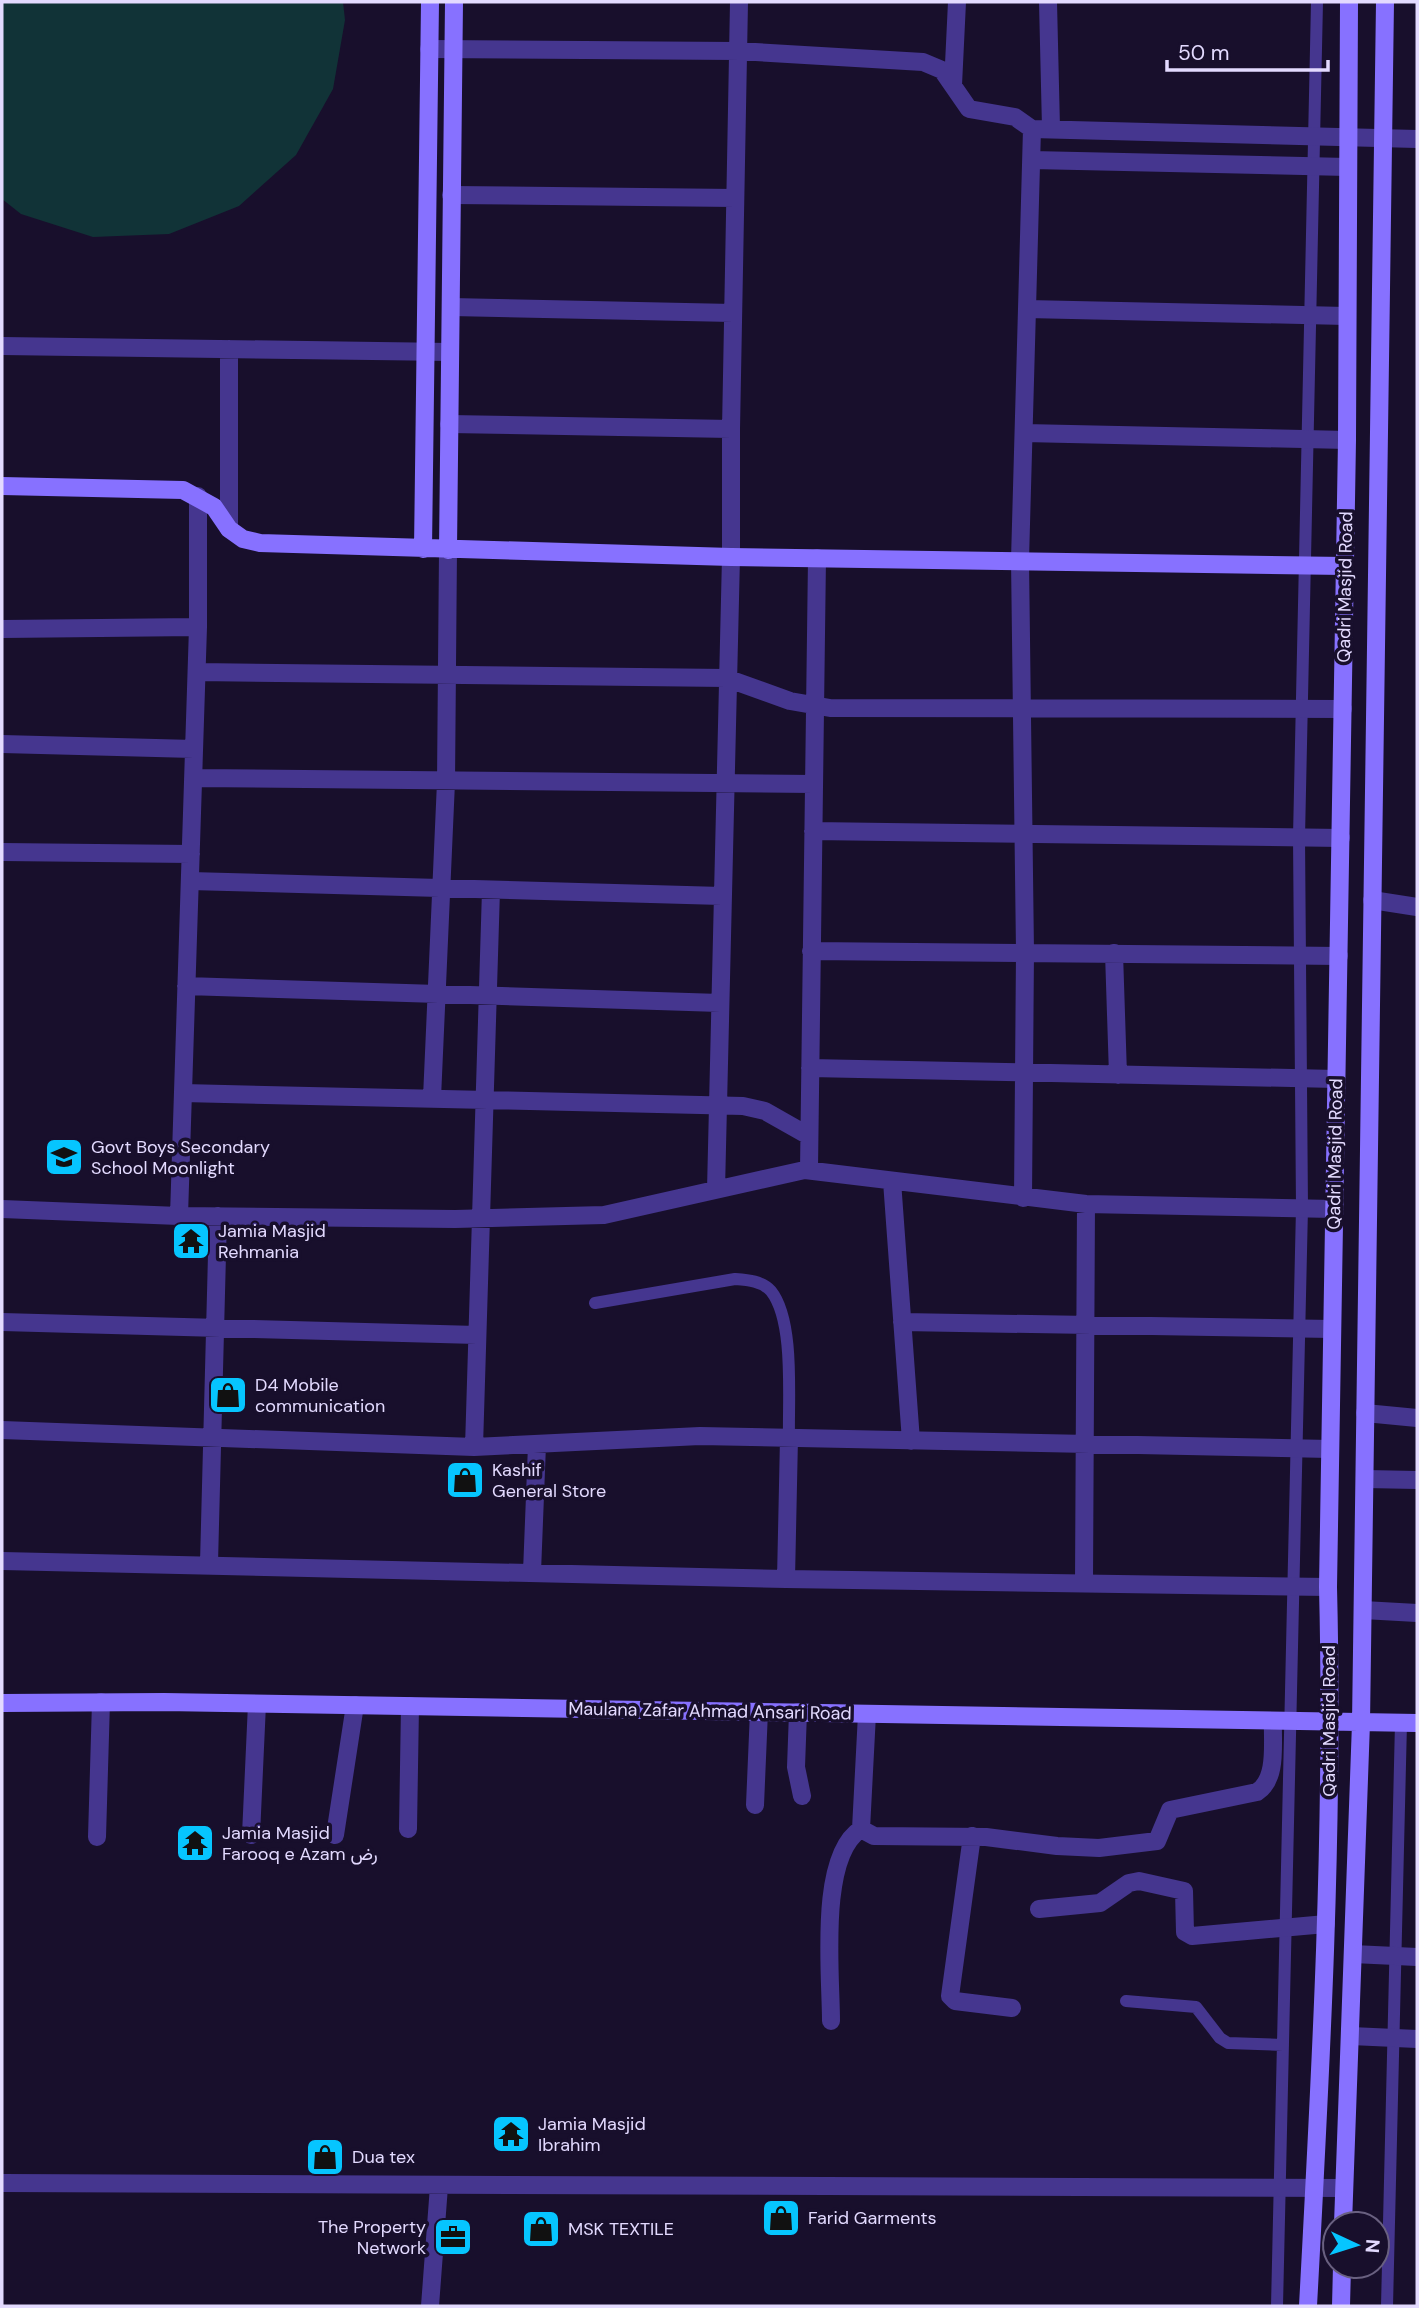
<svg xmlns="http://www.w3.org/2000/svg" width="1419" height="2308" font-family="'DM Sans',Vazirmatn,sans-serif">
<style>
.garden{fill:#113337}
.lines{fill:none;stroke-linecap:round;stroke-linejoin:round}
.lane{stroke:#45368f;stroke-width:12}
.street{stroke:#45368f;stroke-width:18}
.secondary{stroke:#8771ff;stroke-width:18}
.labels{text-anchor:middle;stroke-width:7;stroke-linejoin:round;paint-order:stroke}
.street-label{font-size:18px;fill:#e3daff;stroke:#180f2c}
.poi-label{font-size:18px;fill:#e3daff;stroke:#180f2c;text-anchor:start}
</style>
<rect width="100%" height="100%" fill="#180f2c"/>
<path class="garden" d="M2 2H343L345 20 333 89 296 155 239 206 169 234 93 237 21 214 2 199Z"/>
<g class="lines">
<path class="lane" d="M595 1303 735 1279C748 1280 762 1281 771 1291 795 1321 788 1400 789 1438
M1126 2001 1196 2007 1220 2038 1228 2043 1283 2045
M1277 2306 1302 1208 1299 837 1317 2
M1387 2306 1401 1723"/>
<path class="street" d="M1048 2 1051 128
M429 49 738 51 923 62 942 70 969 109 1015 117 1032 129 1020 560 1025 952 1023 1198
M953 85 957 2
M1032 129 1417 139
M1032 160 1348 167
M451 195 735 198
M451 307 733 313
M1027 309 1346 316
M2 346 450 352
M229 349V529
M449 424 731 429
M1024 433 1347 440
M2 629 198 627
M197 672 726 678 790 701 830 708 1343 709
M2 744 194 749
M193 778 814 784
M813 831 1341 838
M2 852 191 854
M190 881 722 896
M1372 900 1417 907
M811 951 1339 956
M1114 953 1118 1075
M186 986 720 1003
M810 1068 1336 1079
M183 1093 743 1106 765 1111 809 1136
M432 1098 446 782 448 550
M805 1170 1086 1204 1334 1209
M892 1181 911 1441
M716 1190 731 557V429L739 2
M2 1209 179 1216 455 1219 604 1215 809 1169 817 558
M179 1216 198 627V496
M2 1322 477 1335
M902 1322 1332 1329
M1365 1413 1417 1418
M2 1430 474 1447 700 1436 1330 1449
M474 1447 491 890
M1365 1479 1417 1480
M2 1561 786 1579 1328 1587
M209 1563 218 1216
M532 1572 537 1445
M786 1579 789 1438
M1084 1582 1086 1204
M1363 1610 1417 1613
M798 1712 796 1767 802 1796
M867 1714 861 1829 874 1836 986 1837 1057 1846 1099 1848 1157 1841 1170 1810 1257 1792C1278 1779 1272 1742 1273 1721
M755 1805 759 1711
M408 1829 410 1706
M251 1835 257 1704
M335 1835 355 1705
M972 1836 950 1996 955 2001 1012 2008
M97 1837 101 1702
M1039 1909 1100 1903 1129 1883 1139 1881 1184 1891 1185 1932 1192 1936 1326 1924
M1353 1954 1417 1957
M831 2021C831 1974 818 1856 861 1829
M1351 2036 1417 2039
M2 2183 1344 2188
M430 2306 439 2186"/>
<path class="secondary" d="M2 486 183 490 214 507 229 529 243 539 260 543 731 557 1345 566
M423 549 430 2
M448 550 454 2
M2 1703 164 1702 1417 1723
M1343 2224 1361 1723 1385 2
M1308 2306C1321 2067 1334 1827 1328 1587L1347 440 1349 2
M1341 2306 1342 2266"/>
</g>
<defs>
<symbol id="school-square" viewBox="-11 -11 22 22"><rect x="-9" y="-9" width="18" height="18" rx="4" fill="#06c5ff" stroke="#180f2c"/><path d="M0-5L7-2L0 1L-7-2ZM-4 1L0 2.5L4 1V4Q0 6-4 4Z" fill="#111"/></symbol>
<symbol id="temple-square" viewBox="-11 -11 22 22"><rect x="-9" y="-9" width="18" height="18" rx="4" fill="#06c5ff" stroke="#180f2c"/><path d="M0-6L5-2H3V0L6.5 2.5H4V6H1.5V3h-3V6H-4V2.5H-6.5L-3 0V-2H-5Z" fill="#111"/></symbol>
<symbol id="shop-square" viewBox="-11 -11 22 22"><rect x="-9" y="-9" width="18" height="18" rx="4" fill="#06c5ff" stroke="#180f2c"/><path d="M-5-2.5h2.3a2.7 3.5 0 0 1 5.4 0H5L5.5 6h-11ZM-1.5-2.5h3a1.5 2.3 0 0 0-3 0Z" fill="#111"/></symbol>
<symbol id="office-square" viewBox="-11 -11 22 22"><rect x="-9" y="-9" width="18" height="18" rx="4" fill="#06c5ff" stroke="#180f2c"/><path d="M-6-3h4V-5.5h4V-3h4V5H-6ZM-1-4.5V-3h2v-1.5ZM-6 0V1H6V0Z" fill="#111"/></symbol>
</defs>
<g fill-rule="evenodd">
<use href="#school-square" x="42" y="1135" width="44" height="44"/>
<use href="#temple-square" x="169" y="1219" width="44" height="44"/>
<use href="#shop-square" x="206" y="1373" width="44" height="44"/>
<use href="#shop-square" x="443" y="1458" width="44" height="44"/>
<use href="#temple-square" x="173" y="1821" width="44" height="44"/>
<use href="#temple-square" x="489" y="2112" width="44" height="44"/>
<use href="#shop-square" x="303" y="2135" width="44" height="44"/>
<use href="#shop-square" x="759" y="2196" width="44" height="44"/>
<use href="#shop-square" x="519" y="2207" width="44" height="44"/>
<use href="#office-square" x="431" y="2215" width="44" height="44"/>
</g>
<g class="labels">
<g class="street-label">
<text transform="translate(1345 587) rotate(-89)" y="6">Qadri Masjid Road</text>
<text transform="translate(1335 1154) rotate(-89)" y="6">Qadri Masjid Road</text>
<text transform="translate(710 1711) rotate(1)" y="6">Maulana Zafar Ahmad Ansari Road</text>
<text transform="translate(1329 1721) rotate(-90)" y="6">Qadri Masjid Road</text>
</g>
<g class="poi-label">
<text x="91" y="1153">Govt Boys Secondary<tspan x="91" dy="21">School Moonlight</tspan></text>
<text x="218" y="1237">Jamia Masjid<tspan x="218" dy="21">Rehmania</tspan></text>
<text x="255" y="1391">D4 Mobile<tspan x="255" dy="21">communication</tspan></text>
<text x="492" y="1476">Kashif<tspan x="492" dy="21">General Store</tspan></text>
<text x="222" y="1839">Jamia Masjid<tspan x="222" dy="21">Farooq e Azam رض</tspan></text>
<text x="538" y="2130">Jamia Masjid<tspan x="538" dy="21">Ibrahim</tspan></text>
<text x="352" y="2163">Dua tex</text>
<text x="808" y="2224">Farid Garments</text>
<text x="426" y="2233" text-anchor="end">The Property<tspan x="426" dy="21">Network</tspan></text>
<text x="568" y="2235">MSK TEXTILE</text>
</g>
</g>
<rect width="1419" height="2308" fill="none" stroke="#e3daff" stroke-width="7"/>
<g transform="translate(1356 2245) rotate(94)"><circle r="33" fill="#180f2c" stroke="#696080" stroke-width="2"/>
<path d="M0-5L12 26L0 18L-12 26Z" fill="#06c5ff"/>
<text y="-10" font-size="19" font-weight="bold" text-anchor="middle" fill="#e3daff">N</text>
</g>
<path d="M1167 60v10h161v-10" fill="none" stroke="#e3daff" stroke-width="3.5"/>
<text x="1178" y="60" font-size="21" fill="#e3daff" stroke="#180f2c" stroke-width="5" paint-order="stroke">50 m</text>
</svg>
